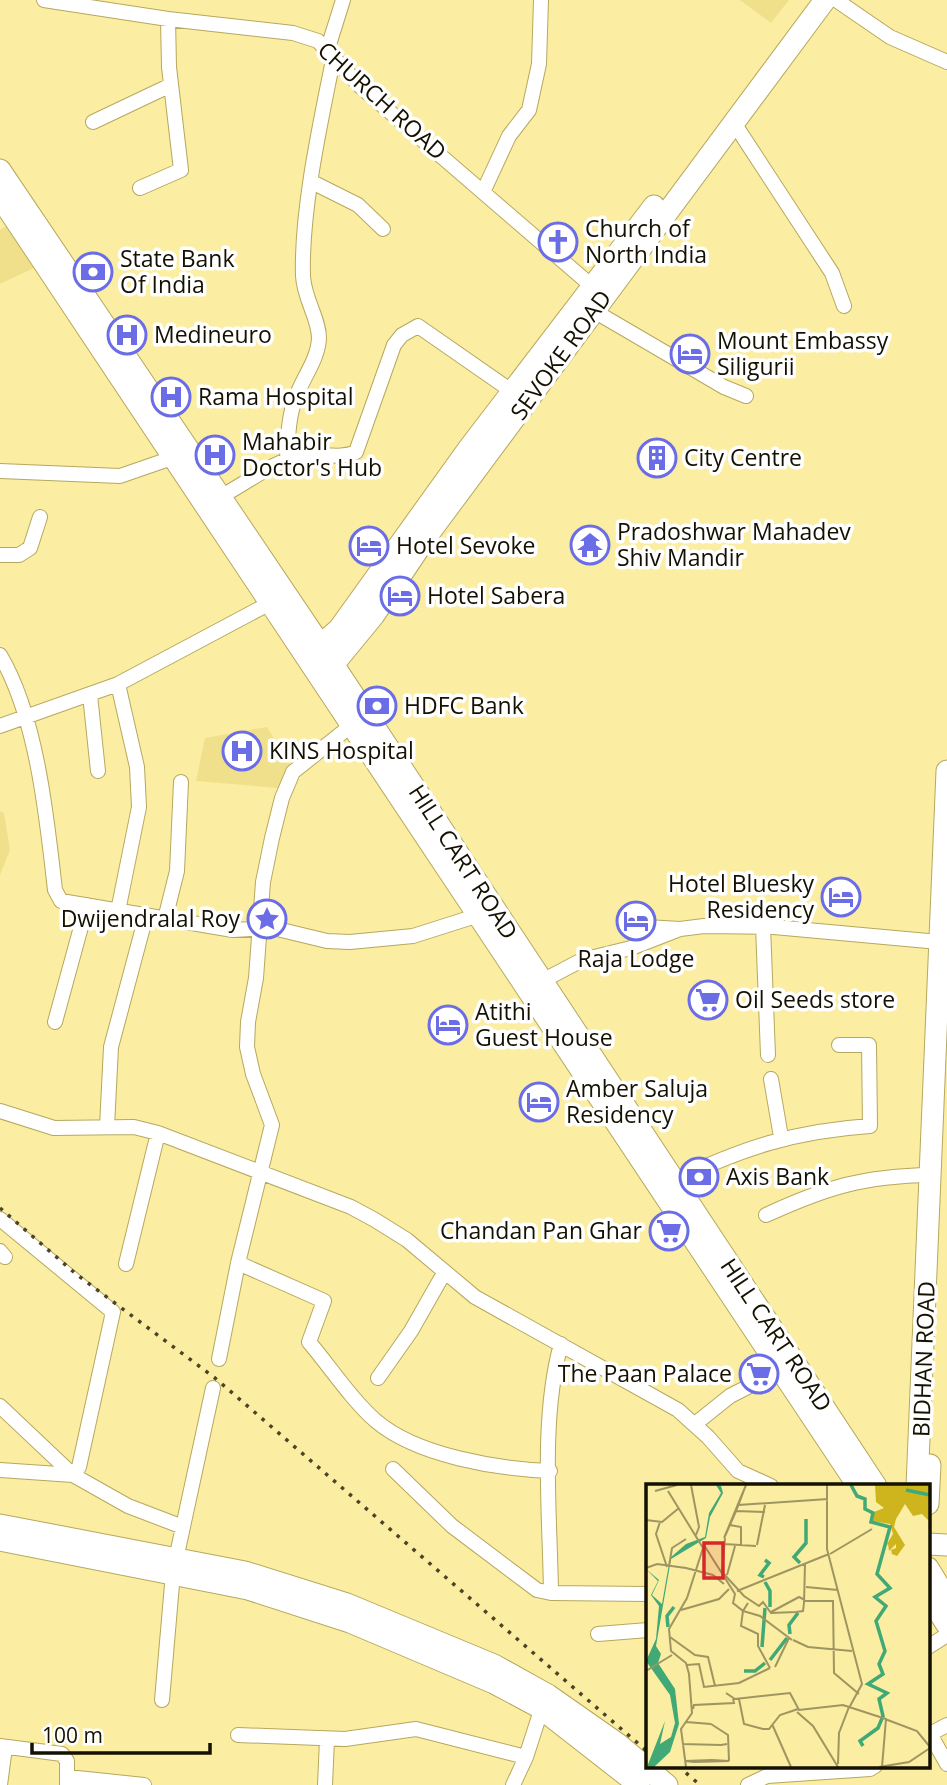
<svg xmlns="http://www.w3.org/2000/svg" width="947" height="1785" font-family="'Open Sans',sans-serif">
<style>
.built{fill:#f0e08c}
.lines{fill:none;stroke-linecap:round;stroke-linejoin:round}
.street-casing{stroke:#b6a85e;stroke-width:16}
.secondary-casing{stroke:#b6a85e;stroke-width:23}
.street{stroke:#fff;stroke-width:14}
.secondary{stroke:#fff;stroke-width:21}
.rail{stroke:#4b4426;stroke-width:3.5;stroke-dasharray:3.5 7;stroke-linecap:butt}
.labels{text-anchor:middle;stroke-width:7;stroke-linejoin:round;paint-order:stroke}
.street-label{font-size:23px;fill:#151100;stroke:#fff}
.poi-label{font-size:23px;fill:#151100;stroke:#fff;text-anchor:start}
.inset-river{fill:none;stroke:#41a976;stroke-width:3.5}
.inset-road{fill:none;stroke:#9f9561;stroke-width:2}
.view{fill:#d62828;fill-opacity:0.15;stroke:#d62828;stroke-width:3.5}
.inset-edge{fill:none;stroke:#151100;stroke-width:3.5}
</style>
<rect width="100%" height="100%" fill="#fbeda1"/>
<path class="built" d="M740 0H789L771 23Z
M8 225 38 266 0 284V230Z
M267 727 290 765 278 788 196 781 205 738Z
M0 811 4 813 10 850 0 875Z"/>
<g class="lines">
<defs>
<path id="street" d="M44 0 168 19 293 33 318 41 361 87 593 287
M836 0 890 37 947 62
M327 51 343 0
M93 122 171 85
M734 123 832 273 844 306
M312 182 358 205 383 229
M140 188 181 170 169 67 168 19
M484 190 509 136 529 110 539 64 541 0
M594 311 724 387 746 396
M287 460C288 439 288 417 296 397 303 377 318 360 319 338 319 318 304 299 303 276 301 211 320 125 333 60
M0 471 120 476 175 457
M220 497C245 484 272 462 300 456 318 452 340 460 356 452L394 345 402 335 418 326 513 392
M0 555H19L30 548 40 517
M0 655C37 717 47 819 55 890L61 901 233 930 273 928 327 941 350 942 413 936 479 915
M90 695 98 771
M0 726 118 684 272 602
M118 911 139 807 137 767 118 684
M165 919 177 871 181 782
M630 926 680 929
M763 926 768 1055
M542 981 582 960 631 948 680 929 704 926 774 927 939 942
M55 1022 87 905
M771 1079 781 1137
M0 1111 54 1128 134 1127 158 1133 351 1207 375 1220 407 1240 475 1297 678 1410 708 1437 738 1471 771 1486
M107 1127 111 1047 146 916
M674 1181C742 1148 795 1131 870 1126L869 1045H839
M766 1215C827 1187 864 1176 931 1175
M0 1219 113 1312 79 1467 73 1475 0 1470
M0 1251 5 1257
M238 1263 324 1301 309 1342C331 1368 351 1399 376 1421 417 1456 498 1469 550 1471
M126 1264 158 1133
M219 1359 238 1263 272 1125 253 1074 247 1047 248 1022 256 978 263 882 272 838 282 798 293 772 353 724
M378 1378 411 1331 444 1273
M0 1406 73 1475 128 1506 183 1527
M695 1424 730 1396 781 1370
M393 1469 452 1526 537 1590 551 1593 648 1594
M551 1593C550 1514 540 1420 561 1344
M598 1634 648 1630
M928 1647 947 1635
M162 1700 173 1573 213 1388
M930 1734 947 1764
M238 1735 345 1739 416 1729 526 1757
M928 1735 947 1725
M0 1746 62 1754 67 1761V1785
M68 1777 144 1785
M0 1785 5 1747
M325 1785 327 1739
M513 1785 526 1757 544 1701
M748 1785 767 1776 870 1769 875 1766"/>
<path id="secondary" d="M0 170 321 646 876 1486
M0 197 858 1486
M310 654 339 629 469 448 654 206
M325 671 333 665 374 615 430 532 825 0
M917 1486 947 771
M928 1504 930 1465
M0 1525 245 1572 347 1604 494 1665 548 1695 618 1744 667 1785
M0 1540 248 1589 350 1622 494 1683 539 1707 639 1785
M928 1544 947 1545
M928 1568 947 1599
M928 1595 947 1625"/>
</defs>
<use href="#street" class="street-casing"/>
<use href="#secondary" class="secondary-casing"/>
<use href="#street" class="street"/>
<use href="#secondary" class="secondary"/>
<path class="rail" d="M0 1208 76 1274 215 1378 648 1752
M678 1766 700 1785"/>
</g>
<defs>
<symbol id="church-ring" viewBox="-11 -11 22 22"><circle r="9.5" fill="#fff" stroke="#6b6de7" stroke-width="1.5"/><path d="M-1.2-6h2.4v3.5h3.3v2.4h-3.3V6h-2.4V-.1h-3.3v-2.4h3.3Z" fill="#6b6de7"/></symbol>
<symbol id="bank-ring" viewBox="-11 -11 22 22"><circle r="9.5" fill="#fff" stroke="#6b6de7" stroke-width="1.5"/><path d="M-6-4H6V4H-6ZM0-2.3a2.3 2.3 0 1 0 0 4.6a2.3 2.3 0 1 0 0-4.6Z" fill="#6b6de7"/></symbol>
<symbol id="hospital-ring" viewBox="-11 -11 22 22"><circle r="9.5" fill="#fff" stroke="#6b6de7" stroke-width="1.5"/><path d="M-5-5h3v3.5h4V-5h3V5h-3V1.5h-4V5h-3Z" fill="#6b6de7"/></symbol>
<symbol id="hotel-ring" viewBox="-11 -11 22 22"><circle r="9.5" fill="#fff" stroke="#6b6de7" stroke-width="1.5"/><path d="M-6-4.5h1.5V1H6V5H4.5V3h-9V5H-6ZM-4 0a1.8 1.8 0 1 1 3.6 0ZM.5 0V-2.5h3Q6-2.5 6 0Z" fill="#6b6de7"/></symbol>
<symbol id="building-ring" viewBox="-11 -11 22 22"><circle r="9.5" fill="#fff" stroke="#6b6de7" stroke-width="1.5"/><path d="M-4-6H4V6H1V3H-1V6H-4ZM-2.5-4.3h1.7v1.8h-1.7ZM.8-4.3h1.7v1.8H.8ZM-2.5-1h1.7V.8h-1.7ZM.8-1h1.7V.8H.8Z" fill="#6b6de7"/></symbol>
<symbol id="temple-ring" viewBox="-11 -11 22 22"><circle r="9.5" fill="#fff" stroke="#6b6de7" stroke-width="1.5"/><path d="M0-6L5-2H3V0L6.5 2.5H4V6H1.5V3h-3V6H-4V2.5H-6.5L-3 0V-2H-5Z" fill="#6b6de7"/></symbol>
<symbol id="sight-ring" viewBox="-11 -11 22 22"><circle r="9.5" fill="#fff" stroke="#6b6de7" stroke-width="1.5"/><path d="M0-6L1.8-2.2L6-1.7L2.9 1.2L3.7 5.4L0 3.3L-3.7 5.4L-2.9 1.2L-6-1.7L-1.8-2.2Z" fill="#6b6de7"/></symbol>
<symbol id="supermarket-ring" viewBox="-11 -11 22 22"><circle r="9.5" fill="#fff" stroke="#6b6de7" stroke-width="1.5"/><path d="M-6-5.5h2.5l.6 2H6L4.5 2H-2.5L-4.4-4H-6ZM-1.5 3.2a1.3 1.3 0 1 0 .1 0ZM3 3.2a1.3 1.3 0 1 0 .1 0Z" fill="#6b6de7"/></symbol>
</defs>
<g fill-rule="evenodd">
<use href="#church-ring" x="536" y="220" width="44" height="44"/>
<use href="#bank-ring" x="71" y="250" width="44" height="44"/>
<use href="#hospital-ring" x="105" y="313" width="44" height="44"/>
<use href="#hotel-ring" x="668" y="332" width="44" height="44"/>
<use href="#hospital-ring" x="149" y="375" width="44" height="44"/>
<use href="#hospital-ring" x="193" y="433" width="44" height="44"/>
<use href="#building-ring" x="635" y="436" width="44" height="44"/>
<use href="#temple-ring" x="568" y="523" width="44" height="44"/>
<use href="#hotel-ring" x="347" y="524" width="44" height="44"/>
<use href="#hotel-ring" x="378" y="574" width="44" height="44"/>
<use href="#bank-ring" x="355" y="684" width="44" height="44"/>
<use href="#hospital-ring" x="220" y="729" width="44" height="44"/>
<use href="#hotel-ring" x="819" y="875" width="44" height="44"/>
<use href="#sight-ring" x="245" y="897" width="44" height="44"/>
<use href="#hotel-ring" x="614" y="899" width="44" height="44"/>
<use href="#supermarket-ring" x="686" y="978" width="44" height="44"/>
<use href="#hotel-ring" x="426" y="1003" width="44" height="44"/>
<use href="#hotel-ring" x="517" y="1080" width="44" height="44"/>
<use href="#bank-ring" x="677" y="1155" width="44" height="44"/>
<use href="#supermarket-ring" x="647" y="1209" width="44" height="44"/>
<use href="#supermarket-ring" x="737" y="1352" width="44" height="44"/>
</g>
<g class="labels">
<g class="street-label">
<text transform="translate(382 101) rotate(42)" y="8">CHURCH ROAD</text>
<text transform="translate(561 355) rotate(-54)" y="8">SEVOKE ROAD</text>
<text transform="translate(463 862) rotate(57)" y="8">HILL CART ROAD</text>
<text transform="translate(776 1335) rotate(56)" y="8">HILL CART ROAD</text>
<text transform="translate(924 1359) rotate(-88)" y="8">BIDHAN ROAD</text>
</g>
<g class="poi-label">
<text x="585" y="237">Church of<tspan x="585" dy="26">North India</tspan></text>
<text x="120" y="267">State Bank<tspan x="120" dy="26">Of India</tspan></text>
<text x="154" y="343">Medineuro</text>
<text x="717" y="349">Mount Embassy<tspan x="717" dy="26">Siligurii</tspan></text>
<text x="198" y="405">Rama Hospital</text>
<text x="242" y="450">Mahabir<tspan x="242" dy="26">Doctor's Hub</tspan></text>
<text x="684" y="466">City Centre</text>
<text x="617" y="540">Pradoshwar Mahadev<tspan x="617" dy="26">Shiv Mandir</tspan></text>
<text x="396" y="554">Hotel Sevoke</text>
<text x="427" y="604">Hotel Sabera</text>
<text x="404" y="714">HDFC Bank</text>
<text x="269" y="759">KINS Hospital</text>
<text x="814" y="892" text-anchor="end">Hotel Bluesky<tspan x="814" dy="26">Residency</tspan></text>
<text x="240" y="927" text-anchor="end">Dwijendralal Roy</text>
<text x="636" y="967" text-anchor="middle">Raja Lodge</text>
<text x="735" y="1008">Oil Seeds store</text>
<text x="475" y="1020">Atithi<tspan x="475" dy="26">Guest House</tspan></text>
<text x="566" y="1097">Amber Saluja<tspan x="566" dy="26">Residency</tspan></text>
<text x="726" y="1185">Axis Bank</text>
<text x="642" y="1239" text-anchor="end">Chandan Pan Ghar</text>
<text x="732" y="1382" text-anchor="end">The Paan Palace</text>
</g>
</g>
<g transform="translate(646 1484)">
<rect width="284" height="284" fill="#fbeda1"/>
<path d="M229 1H283V37L276 30 267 32 259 20 250 35 248 43 259 61 251 72 246 70 245 66 250 64V60L243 67 242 60 239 63 247 50 244 40 227 37 228 28 238 24 230 18Z" fill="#ceb51d"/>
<path d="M70 1 75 2 77 9 64 33 60 54 25 75 10 162 15 170 12 179 29 205 33 240 24 268 8 283H1L19 237 14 260 25 253 29 239 24 211 0 177 10 155 13 122 5 111 12 97 0 85 13 96 6 111 16 120 24 74 40 60 59 53 63 29 75 9Z" fill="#41a976"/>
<path class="inset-river" d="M205 1 211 12 219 15V25L227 29 225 38 244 43 231 90 244 104 229 113 240 122 230 137 239 167 233 180 237 190 222 200 241 209 233 215 237 232 232 244 214 257 217 262M260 6 284 11M154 79 148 73 160 59V35M118 93 114 91 123 79 119 76M119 98 124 107V123M22 143 21 132 28 123M144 150 143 141 152 129M116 163 119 124M124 176 141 154M98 187H109L119 179"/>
<path class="inset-road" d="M45 1 53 43 50 51M100 1 90 27 80 50 78 54 100 1M181 1V65L216 200 203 224M9 7 31 1M22 7 57 64 41 114 23 145 25 167 40 179 43 190 46 229 35 245 40 283M92 21 182 15M90 27 119 28M0 36 16 38 33 24M14 38 10 50 21 83M84 41 95 43V62M78 60 110 62M58 61 89 110 87 119 97 127 95 142 112 150V162L124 184M111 61 119 21M184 70 226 45M23 82 26 64 40 55M0 84 11 80 40 84 67 91 78 100M76 89 79 54M77 89 98 112 113 122 117 118 125 129 150 128 157 127 158 119 159 80M81 91 89 62M160 103 192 106M91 107 183 70M159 117H187L188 189 213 210M102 119 97 127 114 132 146 156M35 126 73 115 83 105M125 128 153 113 159 116M24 153 49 171 62 173 69 202M147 156 162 163 206 167M41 181 53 180 58 203 93 199 124 184M129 183 143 154M0 187 26 171M80 209 89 215 144 209 153 226 197 221 240 235 236 283M93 215 98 240 117 245H123L134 231 152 225M47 225 48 221 88 219 87 215M151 228 167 242 192 283M239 235 271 247 284 263M40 238 65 240M65 240 82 251 83 277M126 240 145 283M36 260 75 261 81 260 75 261ZM66 276 83 277 48 278 39 277ZM192 280 193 249 203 223M233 283 263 278 284 264"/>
<path class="view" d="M58 59H77V94H58Z"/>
<rect width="284" height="284" class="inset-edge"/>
</g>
<path d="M32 1743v10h178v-10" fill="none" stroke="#151100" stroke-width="3.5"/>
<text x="42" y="1743" font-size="21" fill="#151100" stroke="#ffffff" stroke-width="5" paint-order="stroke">100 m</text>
</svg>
